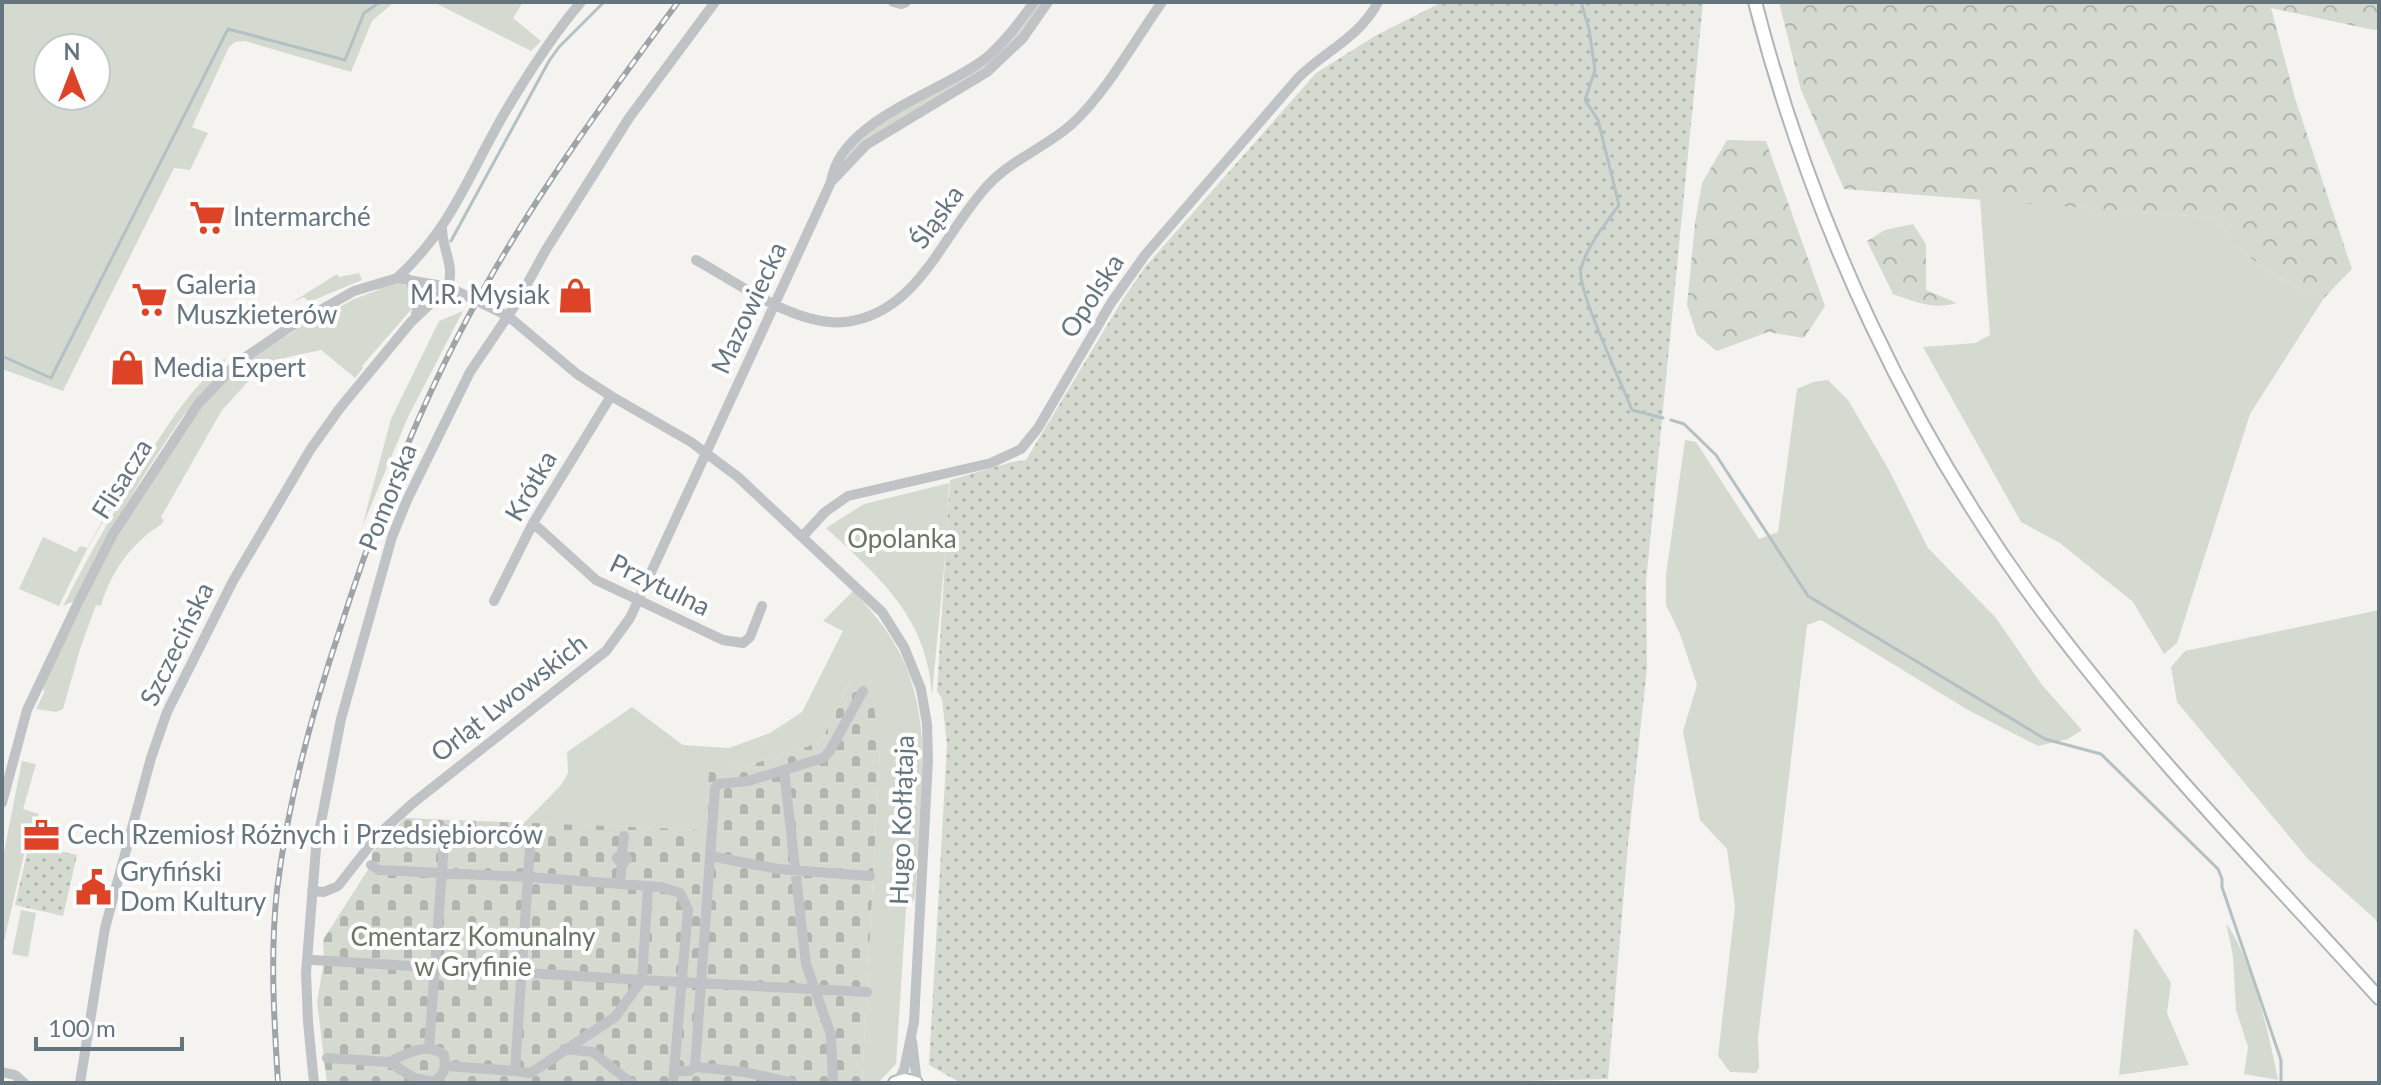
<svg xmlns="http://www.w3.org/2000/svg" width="2381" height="1085" font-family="Lato,sans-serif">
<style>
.grass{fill:#d5dad1;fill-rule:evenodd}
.forest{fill:url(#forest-crowns)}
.cemetery{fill:url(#cemetery-stones)}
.park{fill:url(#park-dots)}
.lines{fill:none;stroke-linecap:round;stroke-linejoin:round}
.stream{stroke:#b3c1c4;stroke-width:3}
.major-casing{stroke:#b0b5b8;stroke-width:16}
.minor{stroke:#bfc3c6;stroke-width:10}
.major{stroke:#fff;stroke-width:12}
.rail-casing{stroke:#9ea5a9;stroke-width:6}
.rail{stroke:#fff;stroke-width:3;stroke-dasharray:9;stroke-linecap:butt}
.labels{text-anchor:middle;stroke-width:8;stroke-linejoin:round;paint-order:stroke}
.poi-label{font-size:26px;fill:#647580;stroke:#fff;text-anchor:start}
.street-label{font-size:26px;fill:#647580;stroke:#fff}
.park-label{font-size:26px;fill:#687762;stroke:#fff}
</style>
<defs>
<pattern id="forest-crowns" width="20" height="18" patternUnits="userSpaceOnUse" patternTransform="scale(2)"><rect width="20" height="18" fill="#d5dad1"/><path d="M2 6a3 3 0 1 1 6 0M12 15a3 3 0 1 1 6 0" fill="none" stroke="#b0b5af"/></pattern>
<pattern id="cemetery-stones" width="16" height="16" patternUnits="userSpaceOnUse" patternTransform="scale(2)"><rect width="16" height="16" fill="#d5dad1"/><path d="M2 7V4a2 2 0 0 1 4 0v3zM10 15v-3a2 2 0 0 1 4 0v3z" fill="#b0b5af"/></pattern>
<pattern id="park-dots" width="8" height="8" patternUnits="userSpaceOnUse" patternTransform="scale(2)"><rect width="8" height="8" fill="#d5dad1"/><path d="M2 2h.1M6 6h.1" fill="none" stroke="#b0b5af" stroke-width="1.8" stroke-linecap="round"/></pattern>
</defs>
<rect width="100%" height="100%" fill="#f4f3f0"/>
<path class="grass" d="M2 2H394L372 21 351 72 245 41 235 42 229 47 192 127 208 133 190 170 174 168 63 391 2 369ZM48 48H96V96H48Z
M433 2H523L513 18 541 41 531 51Z
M1038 2H1045L1020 35 987 66 840 169C866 114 937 98 983 62 1003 47 1020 21 1038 2Z
M1980 199 2214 218 2247 255 2274 276 2324 298 2250 414 2177 643 2164 654 2133 602 2060 543 2021 522 1923 347 1975 343 1990 335Z
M359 273 362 280 309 302 304 297 291 303 337 274 339 277Z
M391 283C407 283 413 288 417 303L362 366 363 368 355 378 321 350 266 362 222 410 161 517 164 520C160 527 157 527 150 532 126 551 109 577 101 606L96 605 80 649 63 709 56 712 36 709 44 693 43 686 114 541 197 412 229 377 247 361 323 313 324 316 354 299 378 290 377 287Z
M463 311 408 417 362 527 391 419 439 321Z
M225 358C226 374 194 402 183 416 142 475 106 536 74 601L63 606C90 552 120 501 152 450 174 414 194 387 225 358Z
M1828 380 1848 400 1889 470 1928 548 1996 618 2042 685 2082 730 2068 739 2038 746 1968 710 1821 620 1807 625 1758 1038 1759 1068 1756 1073 1730 1072 1718 1056 1735 907 1727 849 1700 820 1683 731 1697 685 1680 634 1666 605V575L1685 440 1696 442 1759 539 1778 532 1797 389 1813 382Z
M133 470 87 549 59 606 19 589 43 537 76 552 80 546 87 548 106 514 101 510 102 506 110 507Z
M949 483 947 536 932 695C927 617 880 578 826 528L864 504Z
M853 591C870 609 886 627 898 650 938 724 919 818 915 898L906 909 896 1064 878 1083H862L880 748 849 684 821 742 744 767 710 769 707 830 524 823 562 784 568 773 567 752 632 707 683 745 729 748 770 733 802 712 843 631 823 621Z
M2379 610V926L2375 919 2308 859 2177 702 2171 667 2185 651Z
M22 761 36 764 23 809 39 814 27 842 2 950V862Z
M21 910 36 913 28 957 12 954Z
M2226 923C2251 957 2270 1037 2278 1080L2244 1074 2248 1047 2236 1010 2233 956Z
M2134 929 2138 930 2171 983 2167 1013 2189 1065 2119 1075Z"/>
<path class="forest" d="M1779 2H2379V29L2374 30 2271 8 2295 98 2352 269 2324 298 2274 276 2247 255 2214 218 1844 189 1801 90Z
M1727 140 1766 141 1825 306 1804 338 1768 332 1717 351 1697 335 1687 305 1695 223 1702 183Z
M1913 224 1926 244V290L1957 303C1934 310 1915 302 1893 294L1867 241 1885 230Z"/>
<path class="cemetery" d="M849 684 872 695 880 748 862 1083H327L317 1002 324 961 323 940 371 865 372 852 405 818 707 830 709 768 744 767 821 742Z"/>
<path class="park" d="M1442 2H1703L1646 582 1647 668 1628 844 1608 1079 1448 1083H961L929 1065 947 745 942 699 937 691 950 480 1012 462 1026 460 1121 302 1145 267 1316 73 1375 36Z
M29 844 77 855 63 916 15 905Z"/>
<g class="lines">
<path class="stream" d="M1581 2 1589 29 1595 70 1585 100 1598 120 1619 205C1605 225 1587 245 1581 269 1576 288 1623 386 1632 410L1663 418
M451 241 549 61 559 47 604 2
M2 356 51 378 228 29 345 60 364 13 380 2
M1671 420 1684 424 1716 455 1808 596 2045 739 2101 754 2218 869 2222 879V887L2281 1060V1083"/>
<defs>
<path id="major" d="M1755 2C1812 223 1911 437 2049 620 2150 754 2267 874 2379 998
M895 1083 905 1080 916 1083"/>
</defs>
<use href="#major" class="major-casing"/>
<path class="minor" d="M893 2 901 4 906 2
M831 182 866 145 987 72 1023 38 1048 2
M696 260C738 283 796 327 845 322 920 313 943 232 989 184 1013 159 1046 147 1072 124 1106 93 1135 40 1162 2
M397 278C451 229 469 174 504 114 527 75 552 36 581 2
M408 279 420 296 416 314
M533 523 596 580 723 640 743 643 750 637 762 606
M802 537 825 512 848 496 991 463 1021 449 1038 428 1111 303 1145 255 1298 78C1325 51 1360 37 1378 2
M494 601 533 523 611 396
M784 770 806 964 831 1035 833 1083
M2 803 27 710 78 603 113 534 198 404 237 363 287 329 354 291 397 278 448 287 508 316 577 374 611 396 691 442 738 477 882 612 904 647 921 689 927 724 928 760 914 1022 904 1070 898 1081
M622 853 624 836
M710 856 778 869 870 876
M371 865 379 870 528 877 661 887 680 893 688 909 673 1083
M620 883 622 864 627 859 622 853 617 858 622 864
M648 886 642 980 867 992
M312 891 324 892 338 886 379 834 413 803 606 651 630 618 831 182C840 119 942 93 986 58 1005 42 1020 22 1034 2
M313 960 642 980
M912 1041 917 1083
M429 1048 445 829
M564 1049 593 1052 631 1083
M327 1058 389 1062 414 1078 433 1082C445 1075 446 1068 444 1055 426 1041 407 1054 389 1062
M446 1066 515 1071 531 832
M695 1067 715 788 718 784 748 781 823 758 829 752 863 691
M515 1071 529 1073 534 1071 615 1017 642 980
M676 1071H689L695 1067 745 1072 793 1083
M2 1072 15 1075 24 1083
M80 1083 105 928 151 758 167 712 233 581 310 450 340 408 411 322 448 287C455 265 442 249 442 228
M314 1083 308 1022 306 973 316 848 341 719 392 537 407 500 470 372 516 304 547 248 629 118 715 2"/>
<use href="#major" class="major"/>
<defs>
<path id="rail" d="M278 1083C274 1019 270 954 277 890 288 800 312 712 341 626 378 511 422 397 482 292 539 190 608 96 678 2"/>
</defs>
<use href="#rail" class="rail-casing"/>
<use href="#rail" class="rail"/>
</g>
<defs>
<symbol id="supermarket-bare" viewBox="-9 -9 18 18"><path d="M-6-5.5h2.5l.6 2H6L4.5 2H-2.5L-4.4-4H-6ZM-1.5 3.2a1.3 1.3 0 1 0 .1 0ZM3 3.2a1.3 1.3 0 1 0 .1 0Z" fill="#dd4427" stroke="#fff" stroke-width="2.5" paint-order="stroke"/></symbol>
<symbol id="shop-bare" viewBox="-9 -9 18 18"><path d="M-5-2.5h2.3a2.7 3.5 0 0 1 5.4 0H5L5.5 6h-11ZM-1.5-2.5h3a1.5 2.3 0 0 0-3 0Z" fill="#dd4427" stroke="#fff" stroke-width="2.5" paint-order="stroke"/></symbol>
<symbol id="office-bare" viewBox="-9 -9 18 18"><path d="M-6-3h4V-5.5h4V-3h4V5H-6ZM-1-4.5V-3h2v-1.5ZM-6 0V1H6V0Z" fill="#dd4427" stroke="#fff" stroke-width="2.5" paint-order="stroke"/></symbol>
<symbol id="civic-bare" viewBox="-9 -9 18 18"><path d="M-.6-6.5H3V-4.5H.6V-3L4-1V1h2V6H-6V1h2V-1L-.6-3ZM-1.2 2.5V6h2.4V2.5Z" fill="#dd4427" stroke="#fff" stroke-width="2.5" paint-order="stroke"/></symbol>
</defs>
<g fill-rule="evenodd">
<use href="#supermarket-bare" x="182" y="192" width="51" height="51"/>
<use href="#shop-bare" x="550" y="270" width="51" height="51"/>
<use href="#supermarket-bare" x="124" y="274" width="51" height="51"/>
<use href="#shop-bare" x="102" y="342" width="51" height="51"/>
<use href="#office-bare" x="16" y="810" width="51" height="51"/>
<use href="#civic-bare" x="68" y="862" width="51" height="51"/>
</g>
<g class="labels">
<g class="poi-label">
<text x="233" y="226">Intermarché</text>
<text x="176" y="294">Galeria<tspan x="176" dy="30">Muszkieterów</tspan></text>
<text x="550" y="304" text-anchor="end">M.R. Mysiak</text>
<text x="153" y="377">Media Expert</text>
<text x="67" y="844">Cech Rzemiosł Różnych i Przedsiębiorców</text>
<text x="120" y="881">Gryfiński<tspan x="120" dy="30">Dom Kultury</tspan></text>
</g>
<g class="street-label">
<text transform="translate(937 217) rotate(-54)" y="9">Śląska</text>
<text transform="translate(1092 296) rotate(-57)" y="9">Opolska</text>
<text transform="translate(749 308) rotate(-65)" y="9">Mazowiecka</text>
<text transform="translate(122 479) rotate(-58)" y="9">Flisacza</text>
<text transform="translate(531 486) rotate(-60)" y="9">Krótka</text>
<text transform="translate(388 497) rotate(-68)" y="9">Pomorska</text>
<text transform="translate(660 585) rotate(26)" y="9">Przytulna</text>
<text transform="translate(177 644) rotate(-64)" y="9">Szczecińska</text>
<text transform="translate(509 698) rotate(-38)" y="9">Orląt Lwowskich</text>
<text transform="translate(902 820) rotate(-88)" y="9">Hugo Kołłątaja</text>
</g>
<g class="park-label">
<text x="902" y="548">Opolanka</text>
<text x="473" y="946">Cmentarz Komunalny<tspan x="473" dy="30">w Gryfinie</tspan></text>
</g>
</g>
<rect width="2381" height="1085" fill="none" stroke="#647580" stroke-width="8"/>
<g transform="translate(72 72)"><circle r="38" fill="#ffffff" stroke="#c1c8cc" stroke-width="2"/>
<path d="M0-6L14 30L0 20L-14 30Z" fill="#dd4427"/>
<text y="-12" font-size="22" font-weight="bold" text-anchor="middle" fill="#647580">N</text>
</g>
<path d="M36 1037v12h146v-12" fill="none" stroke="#647580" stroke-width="4"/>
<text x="48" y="1037" font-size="24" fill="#647580" stroke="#ffffff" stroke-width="6" paint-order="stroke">100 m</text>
</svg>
